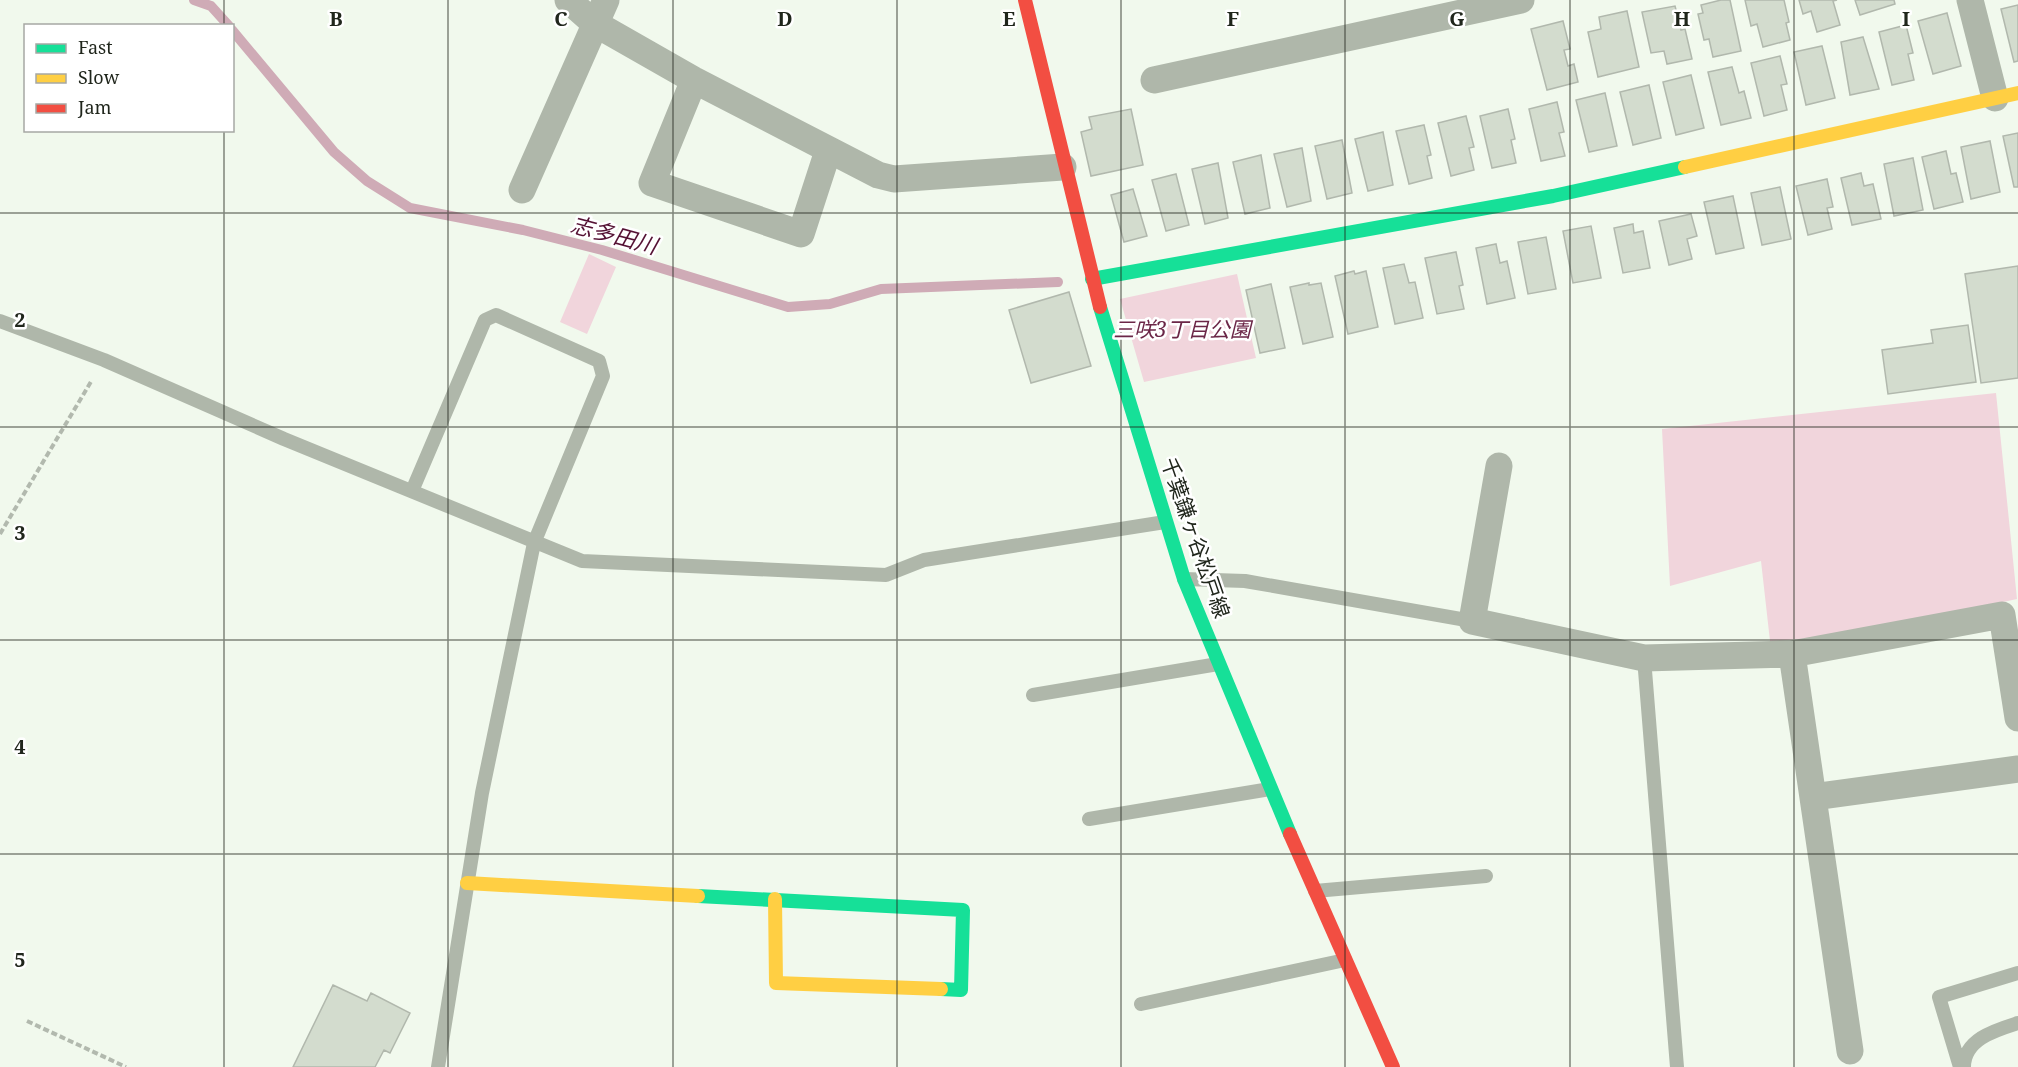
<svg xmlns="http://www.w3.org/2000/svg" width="2018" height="1067" font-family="'Noto Serif','Noto Sans JP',serif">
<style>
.green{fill:#f1d5dc}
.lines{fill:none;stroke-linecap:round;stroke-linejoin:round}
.stream{stroke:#cfabb6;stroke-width:10}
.building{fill:#d3dcce;stroke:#b1b8ad;stroke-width:1.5}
.path{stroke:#b2b9ae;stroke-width:4;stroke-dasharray:6 3;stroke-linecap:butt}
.lane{stroke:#afb7aa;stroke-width:14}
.street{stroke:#afb7aa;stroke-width:27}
.fast{stroke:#16e098;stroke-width:14}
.slow{stroke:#ffcf43;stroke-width:14}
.jam{stroke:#f24e42;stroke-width:14}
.grid{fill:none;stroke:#20261c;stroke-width:1.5;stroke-opacity:0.55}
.labels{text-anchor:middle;stroke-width:5;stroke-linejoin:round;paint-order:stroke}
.park-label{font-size:21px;font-style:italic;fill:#6b2647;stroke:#fff}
.street-label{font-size:21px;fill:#20261c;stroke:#fff}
.water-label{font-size:22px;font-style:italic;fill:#551234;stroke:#fff}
.grid-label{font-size:20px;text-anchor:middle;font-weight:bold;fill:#20261c;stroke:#fff;stroke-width:5;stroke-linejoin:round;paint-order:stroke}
</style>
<rect width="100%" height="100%" fill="#f1f9ed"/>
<path class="green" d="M589 254 616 267 587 334 560 322Z
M1237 274 1256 358 1144 382 1120 299Z
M1996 393 2017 599 1846 636 1770 641 1761 561 1670 586 1662 429Z"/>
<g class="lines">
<path class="stream" d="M194 0 211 6 229 26
M232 30 334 152 367 181 410 208 523 230 602 250 788 307 830 304 881 289 1058 282"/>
</g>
<path class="building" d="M1721 0H1730L1741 51 1713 57 1709 39 1704 40 1698 14 1703 13 1701 5Z
M1745 0H1784L1789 22 1786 23 1790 40 1763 47 1757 24 1751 26Z
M1799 0H1837L1833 1 1840 25 1817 32 1811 11 1803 14Z
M1855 0H1894L1895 4 1860 15Z
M2018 5V61L2014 62 2001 9Z
M1675 6 1681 30 1685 29 1692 59 1667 64 1664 51 1651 53 1642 12Z
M1627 11 1639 67 1598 77 1588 32 1601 29 1599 17Z
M1947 13 1961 66 1933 74 1918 21Z
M1563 21 1570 49 1564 50 1568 66 1574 64 1578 82 1547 90 1531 29Z
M1906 25 1913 53 1908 54 1914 80 1892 85 1879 32Z
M1863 37 1879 89 1850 95 1841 42Z
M1822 46 1835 98 1806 105 1794 52Z
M1780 56 1787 84 1781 85 1787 110 1764 116 1751 63Z
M1732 67 1739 93 1744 91 1751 118 1721 125 1708 72Z
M1691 75 1704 128 1676 135 1663 82Z
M1649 85 1661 138 1633 145 1620 92Z
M1605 93 1617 146 1589 152 1576 100Z
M1557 102 1564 132 1559 133 1565 156 1541 161 1529 109Z
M1131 109 1143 165 1091 176 1081 132 1092 129 1089 117Z
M1508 109 1515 139 1511 140 1516 163 1492 168 1480 116Z
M1466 116 1474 147 1469 148 1474 170 1451 176 1438 123Z
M1424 125 1431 155 1427 156 1432 178 1409 184 1396 131Z
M1383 132 1393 185 1368 191 1355 139Z
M2018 133V187H2014L2003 136Z
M1342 140 1352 193 1327 199 1315 146Z
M1990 141 2000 192 1971 199 1961 147Z
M1302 148 1311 201 1287 207 1274 154Z
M1946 151 1951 174 1956 173 1963 202 1934 209 1922 157Z
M1261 155 1270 208 1245 214 1233 162Z
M1913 158 1923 210 1894 216 1884 164Z
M1218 163 1228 218 1205 224 1192 169Z
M1861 173 1864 186 1873 184 1881 219 1852 225 1841 178Z
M1176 174 1189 225 1166 231 1152 180Z
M1827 179 1833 207 1827 208 1832 229 1808 235 1796 186Z
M1780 187 1791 239 1762 245 1751 193Z
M1133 189 1147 236 1124 242 1111 195Z
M1733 196 1744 248 1716 254 1704 202Z
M1691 214 1697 236 1687 239 1692 259 1669 265 1659 221Z
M1633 224 1634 233 1643 231 1650 268 1623 273 1614 228Z
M1591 226 1601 278 1573 283 1563 231Z
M1546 237 1556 289 1528 294 1518 242Z
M1496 244 1500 263 1507 261 1515 298 1487 304 1476 248Z
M1456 252 1463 285 1459 286 1464 309 1437 314 1425 258Z
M1404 264 1409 283 1415 282 1423 318 1395 324 1383 268Z
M2018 266V378L1981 383 1965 274Z
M1354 271 1355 274 1366 271 1378 327 1348 334 1335 276Z
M1309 283V285L1321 283 1333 337 1303 344 1290 287Z
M1271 284 1285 348 1260 353 1246 290Z
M1069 292 1091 366 1031 383 1009 310Z
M1968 325 1976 382 1888 394 1882 350 1933 343 1931 330Z
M333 985 367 1001 371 993 410 1013 390 1053 384 1050 375 1067H293Z"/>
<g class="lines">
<path class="path" d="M0 534 92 380
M27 1021 126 1067"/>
<path class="lane" d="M0 321 104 360 284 439 582 561 886 575 924 560 1165 522
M412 491 485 320 496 315 599 361 603 376 534 543 482 793 438 1067
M1184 579 1245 581 1472 621
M1644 658 1677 1067
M1033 695 1218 664
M1089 819 1270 789
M1315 891 1486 876
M1141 1004 1345 960
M1960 1067 1939 997 2018 973
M1964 1067C1964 1039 1996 1030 2018 1023"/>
<path class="street" d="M568 0 594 23 694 80 878 175 894 179 1063 167
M1970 0 1995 98
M694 80 652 183 801 234 828 151
M1154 80 1521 0
M522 190 606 0
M1499 466 1472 621 1644 658 1792 654 2002 615 2018 718
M1792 654 1850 1051
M1813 797 2018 769"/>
<path class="fast" d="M1092 279 1553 196 1685 167
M1100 307 1184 579 1290 834
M698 896 963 910 961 990 941 989"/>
<path class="slow" d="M1685 167 2018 93
M467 883 698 896
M775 899 776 983 941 989"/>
<path class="jam" d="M1025 0 1100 307
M1290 834 1393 1067"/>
</g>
<path class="grid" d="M224 0V26M448 0V1067M673 0V1067M897 0V1067M1121 0V1067M1345 0V1067M1570 0V1067M1794 0V1067M224 130V1067M0 213H2018M0 427H2018M0 640H2018M0 854H2018"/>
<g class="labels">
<g class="park-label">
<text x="1182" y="337">三咲3丁目公園</text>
</g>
<g class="street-label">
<text transform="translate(1195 538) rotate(71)" y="7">千葉鎌ヶ谷松戸線</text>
</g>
<g class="water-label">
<text transform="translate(614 235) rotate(15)" y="8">志多田川</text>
</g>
</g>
<g class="grid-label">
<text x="336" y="26">B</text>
<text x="561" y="26">C</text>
<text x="785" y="26">D</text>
<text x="1009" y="26">E</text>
<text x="1233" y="26">F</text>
<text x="1457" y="26">G</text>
<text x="1682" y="26">H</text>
<text x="1906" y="26">I</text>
<text x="20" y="327">2</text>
<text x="20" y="540">3</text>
<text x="20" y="754">4</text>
<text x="20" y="967">5</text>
</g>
<rect x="24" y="24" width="210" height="108" fill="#ffffff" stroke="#a6a8a4" stroke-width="1.5"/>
<rect x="36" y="44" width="30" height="9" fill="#16e098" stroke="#a6a8a4" stroke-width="1.5"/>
<text x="78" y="54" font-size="18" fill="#20261c">Fast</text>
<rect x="36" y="74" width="30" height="9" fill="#ffcf43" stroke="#a6a8a4" stroke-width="1.5"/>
<text x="78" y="84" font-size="18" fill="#20261c">Slow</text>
<rect x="36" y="104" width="30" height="9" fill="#f24e42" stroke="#a6a8a4" stroke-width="1.5"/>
<text x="78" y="114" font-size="18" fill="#20261c">Jam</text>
</svg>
